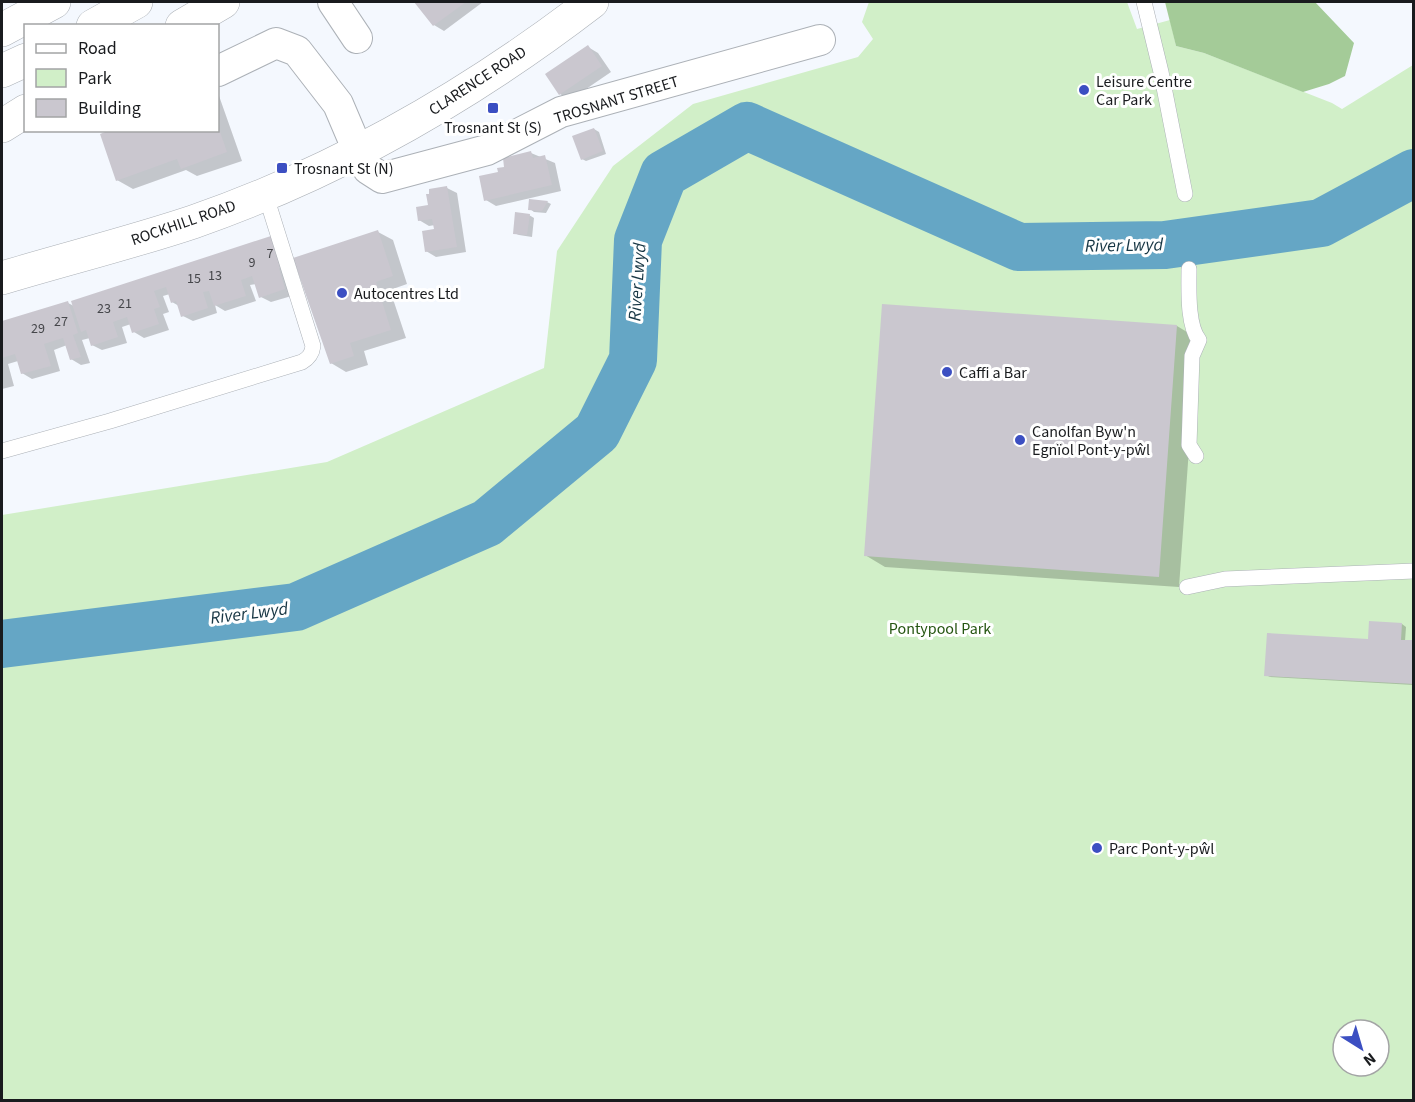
<svg xmlns="http://www.w3.org/2000/svg" width="1415" height="1102" font-family="'Source Sans 3',sans-serif">
<style>
.green{fill:#d1efc8;fill-rule:evenodd}
.forest{fill:#a4cb98}
.shadow{fill:#0003}
.lines{fill:none;stroke-linecap:round;stroke-linejoin:round}
.river{stroke:#65a6c5;stroke-width:48}
.building{fill:#cac7cf}
.lane-casing{stroke:#acb1b7;stroke-width:16}
.street-casing{stroke:#acb1b7;stroke-width:32}
.secondary-casing{stroke:#acb1b7;stroke-width:34}
.primary-casing{stroke:#acb1b7;stroke-width:34}
.lane{stroke:#fff;stroke-width:15}
.street{stroke:#fff;stroke-width:30}
.secondary{stroke:#fff;stroke-width:33}
.primary{stroke:#fff;stroke-width:33}
.poi-dot{fill:#3c4fc2;stroke:#fff;stroke-width:2}
.labels{text-anchor:middle;stroke-width:6;stroke-linejoin:round;paint-order:stroke}
.number-label{font-size:14px;fill:#45464a}
.street-label{font-size:16px;fill:#191b1e;stroke:#fff}
.poi-label{font-size:16px;fill:#191b1e;stroke:#fff;text-anchor:start}
.park-label{font-size:16px;fill:#255511;stroke:#fff}
.water-label{font-size:18px;font-style:italic;fill:#163543;stroke:#fff}
</style>
<rect width="100%" height="100%" fill="#f4f8fe"/>
<path class="green" d="M869 2H1127L1137 29 1170 20 1176 46 1204 53 1332 103 1342 109 1413 65V1100H2V515L327 462 544 368 557 251 613 166 693 104 858 57 873 39 862 22ZM1343 1030H1379V1066H1343Z"/>
<path class="forest" d="M1165 2H1315L1354 43 1345 76 1329 84 1303 92 1204 53 1176 46Z"/>
<path class="shadow" d="M416 2H483L444 31 434 25Z
M588 47 598 53 611 72 570 100 560 94Z
M218 93 242 161 197 176 186 170 133 189 117 180 218 130Z
M594 129 599 132 606 154 586 161 582 159Z
M531 153 555 163 561 191 496 206 486 200 500 173Z
M447 188 457 193 466 252 436 257 426 251 435 230V225L429 226 419 220Z
M531 200 547 202 551 204 546 213 534 212 530 209Z
M529 215 534 218 532 237 519 235 514 233Z
M378 232 393 240 407 284 390 290 406 338 364 351 368 365 346 372 331 363Z
M274 236 295 295 271 302 261 297 256 284 250 285 256 301 225 311 215 305 217 313 193 321 183 316 179 306 172 302 170 294 163 296 169 312 163 314 169 330 144 338 134 332 131 324 122 327 127 343 102 350 92 345 90 338 82 340 90 363 81 365 71 359 67 345 54 350 60 371 32 379 22 373 18 361 8 364 14 386 2 389V323L68 303 74 306Z
M883 306 1177 326 1197 338 1179 587 885 567 865 555Z
M1402 624 1406 627 1405 641 1414 642V685L1270 677 1266 675 1370 640Z"/>
<g class="lines">
<path class="river" d="M2 644 296 607 487 523 597 432 633 360 638 240 664 174 747 126 1019 247 1165 245 1321 223 1414 173"/>
</g>
<path class="building" d="M414 2H466L433 26Z
M588 45 602 66 559 95 545 74Z
M218 126 227 152 181 169 177 159 116 181 100 134 110 130H218Z
M594 128 603 151 581 160 572 136Z
M531 151 533 158 545 155 552 185 484 201 479 176 498 172 497 168 504 167 503 158Z
M447 186 457 247 425 252 422 231 434 229 432 219 418 221 416 207 428 205 426 194H429V189Z
M529 199 548 201 542 211 528 210Z
M515 212 530 214 527 235 513 234Z
M378 230 393 276 376 282 391 330 350 343 354 356 330 364 293 258Z
M274 235 284 266 279 268 285 289 259 298 252 276 241 280 246 296 214 306 209 291 203 292 208 308 181 317 176 301 171 303 166 287 154 291 160 307 154 309 159 324 132 333 127 317 113 322 118 337 91 346 86 330 81 332 71 301Z
M68 301 78 333 73 335 81 357 70 360 63 338 44 344 51 366 21 374 15 354 2 358V321Z
M882 304 1177 325 1159 577 864 556Z
M1369 621 1402 623 1401 640H1414V684L1264 676 1267 633 1368 639Z"/>
<g class="lines">
<defs>
<path id="lane" d="M1144 2 1161 72 1185 194
M1189 269C1189 288 1187 325 1199 340L1192 356 1189 445 1196 456
M2 451 110 421 302 362C309 358 312 354 313 346L265 193
M1187 587 1225 579 1414 571"/>
<path id="street" d="M333 2 357 38
M218 71 276 43 297 51 338 104 358 151 368 169 382 178 487 150 561 112 820 40"/>
<path id="secondary" d="M2 278C65 259 130 243 193 222 337 172 471 95 592 2"/>
<path id="primary" d="M93 26 136 2
M182 26 223 2
M2 30 54 2
M2 71 26 60
M2 126 26 111"/>
</defs>
<use href="#lane" class="lane-casing"/>
<use href="#street" class="street-casing"/>
<use href="#secondary" class="secondary-casing"/>
<use href="#primary" class="primary-casing"/>
<use href="#lane" class="lane"/>
<use href="#street" class="street"/>
<use href="#secondary" class="secondary"/>
<use href="#primary" class="primary"/>
</g>
<g class="poi-dot">
<circle cx="1084" cy="90" r="6"/>
<rect x="487" y="102" width="12" height="12" rx="3"/>
<rect x="276" y="162" width="12" height="12" rx="3"/>
<circle cx="342" cy="293" r="6"/>
<circle cx="947" cy="372" r="6"/>
<circle cx="1020" cy="440" r="6"/>
<circle cx="1097" cy="848" r="6"/>
</g>
<g class="labels">
<g class="number-label">
<text x="270" y="258">7</text>
<text x="252" y="267">9</text>
<text x="215" y="280">13</text>
<text x="194" y="283">15</text>
<text x="125" y="308">21</text>
<text x="104" y="313">23</text>
<text x="61" y="326">27</text>
<text x="38" y="333">29</text>
</g>
<g class="street-label">
<text transform="translate(477 80) rotate(-33)" y="6">CLARENCE ROAD</text>
<text transform="translate(616 99) rotate(-17)" y="6">TROSNANT STREET</text>
<text transform="translate(183 222) rotate(-19)" y="6">ROCKHILL ROAD</text>
</g>
<g class="poi-label">
<text x="1096" y="87">Leisure Centre<tspan x="1096" dy="18">Car Park</tspan></text>
<text x="493" y="133" text-anchor="middle">Trosnant St (S)</text>
<text x="294" y="174">Trosnant St (N)</text>
<text x="354" y="299">Autocentres Ltd</text>
<text x="959" y="378">Caffi a Bar</text>
<text x="1032" y="437">Canolfan Byw'n<tspan x="1032" dy="18">Egnïol Pont-y-pŵl</tspan></text>
<text x="1109" y="854">Parc Pont-y-pŵl</text>
</g>
<g class="park-label">
<text x="940" y="634">Pontypool Park</text>
</g>
<g class="water-label">
<text transform="translate(1124 245) rotate(-1)" y="6">River Lwyd</text>
<text transform="translate(637 282) rotate(-86)" y="6">River Lwyd</text>
<text transform="translate(249 613) rotate(-7)" y="6">River Lwyd</text>
</g>
</g>
<rect width="1415" height="1102" fill="none" stroke="#191b1e" stroke-width="6"/>
<rect x="24" y="24" width="195" height="108" fill="#ffffff" stroke="#a3a4a5" stroke-width="1.5"/>
<rect x="36" y="44" width="30" height="9" fill="#ffffff" stroke="#a3a4a5" stroke-width="1.5"/>
<text x="78" y="54" font-size="18" fill="#191b1e">Road</text>
<rect x="36" y="69" width="30" height="18" fill="#d1efc8" stroke="#a3a4a5" stroke-width="1.5"/>
<text x="78" y="84" font-size="18" fill="#191b1e">Park</text>
<rect x="36" y="99" width="30" height="18" fill="#cac7cf" stroke="#a3a4a5" stroke-width="1.5"/>
<text x="78" y="114" font-size="18" fill="#191b1e">Building</text>
<g transform="translate(1361 1048) rotate(143)"><circle r="28" fill="#ffffff" stroke="#a3a4a5" stroke-width="1.5"/>
<path d="M0-4.5L10 22L0 15L-10 22Z" fill="#3c4fc2"/>
<text y="-9" font-size="16" font-weight="bold" text-anchor="middle" fill="#191b1e">N</text>
</g>
</svg>
